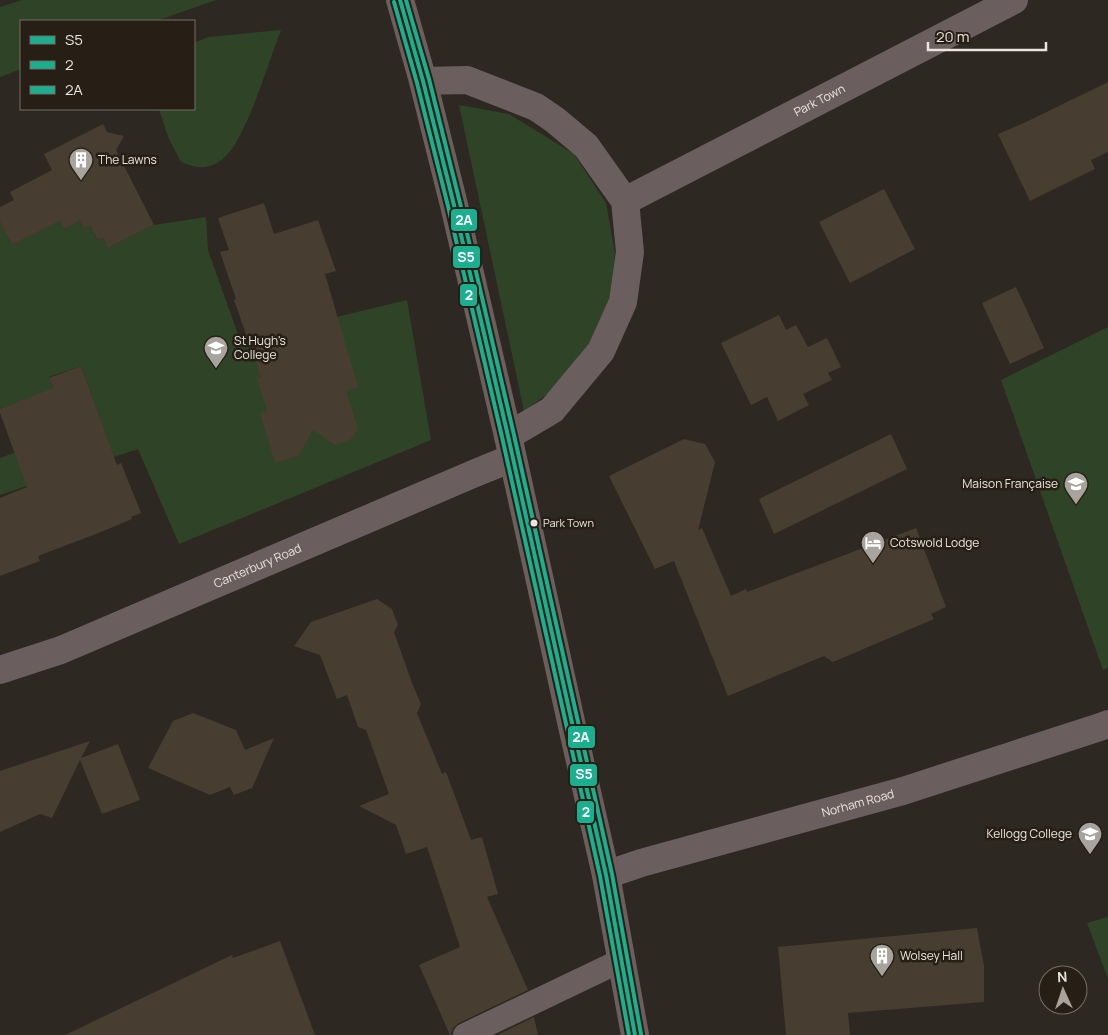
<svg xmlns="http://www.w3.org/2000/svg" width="1108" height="1035" font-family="Manrope,sans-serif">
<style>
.green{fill:#2f4326}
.building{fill:#473e31}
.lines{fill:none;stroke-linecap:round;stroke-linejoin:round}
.pedestrian{stroke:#6b5e5e;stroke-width:24}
.minor{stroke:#6b5e5e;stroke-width:28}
.primary{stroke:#6d5e5e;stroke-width:28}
.bus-1-casing{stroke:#271f15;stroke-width:8}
.bus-2-casing{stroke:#271f15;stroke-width:8}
.bus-3-casing{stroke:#271f15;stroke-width:8}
.bus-1{stroke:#1aaf8e;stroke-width:4}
.bus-2{stroke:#1aaf8e;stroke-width:4}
.bus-3{stroke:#1aaf8e;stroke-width:4}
.bus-dot{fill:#ebe5df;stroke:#271f15;stroke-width:2}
.labels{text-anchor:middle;stroke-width:5;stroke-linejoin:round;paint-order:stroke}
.bus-label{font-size:11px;fill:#ebe5df;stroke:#271f15;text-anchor:start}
.street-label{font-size:12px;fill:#ebe5df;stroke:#271f15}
.poi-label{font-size:12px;fill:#ebe5df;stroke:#271f15;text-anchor:start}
.line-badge{stroke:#271f15;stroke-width:2}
.badge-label{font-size:14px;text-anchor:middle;font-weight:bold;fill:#fff}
</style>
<rect width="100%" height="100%" fill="#2d2822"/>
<path class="green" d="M22 0H216L156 21H21V69L0 77V7Z
M281 30C267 67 256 106 237 141 232 151 221 163 210 166 199 169 191 166 181 162L168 137 159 109H194V43L208 37Z
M459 105 509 114 574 154 606 203 615 253 613 301 586 353 556 388 524 411Z
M206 217 208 250 240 340 407 300 431 440 179 544 138 449 0 495V458L101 421 81 366 49 377 53 389 0 409V222L12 245 60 221 64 229 80 221 84 229 90 226 98 240 103 238 108 248 154 225Z
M1108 327V668L1103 670 1001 380Z
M1108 917V979L1087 923Z"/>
<path class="building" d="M1108 82V152L1091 160 1095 169 1030 201 998 134 1026 122Z
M103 124 107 132 124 136 116 150 154 225 108 248 103 238 98 240 90 226 84 229 80 221 64 229 60 221 12 245 0 222V207L14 200 10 192 52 170 44 154Z
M884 189 915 249 850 283 819 222Z
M264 203 274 234 318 220 336 271 325 274 358 387 346 391 358 429 350 440 335 445 313 430 298 456 275 463 260 413 267 411 257 378 261 377 234 300 236 299 220 252 229 250 218 218Z
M1016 287 1044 348 1010 364 982 303Z
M779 315 786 330 796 325 808 347 827 338 841 367 828 373 832 380 803 394 809 405 778 421 767 397 751 405 721 343Z
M81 366 117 465 121 463 141 513 131 517 132 519 101 532 38 556 40 561 0 576V498L27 487 0 413V409L53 388 49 378Z
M891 434 907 469 774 534 759 499Z
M684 439 705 444 715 462 698 530 702 528 731 596 746 589 747 592 916 528 946 607 931 614 934 619 833 662 824 656 728 696 674 561 655 569 609 476Z
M377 599 392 609 398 625 394 632 412 683 421 704 417 713 442 774 446 772 471 840 482 837 498 894 487 897 528 990 459 1023 453 1028 451 1035H450L419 965 460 947 427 847 406 854 396 825 359 806 389 794 366 730 358 727 347 695 337 699 320 655 294 646 311 622Z
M193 713 236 730 245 750 274 738 252 788 234 795 230 787 210 795 148 768 173 721Z
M90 741 81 758 118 744 140 800 102 814 80 760 52 818 40 814 0 832V771Z
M977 928 984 966V1002L848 1013 850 1035H786L778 947Z
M280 941 315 1035H65L232 955 233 958Z
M534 1017 538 1035H497Z"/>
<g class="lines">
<path class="pedestrian" d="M465 1035 622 960"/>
<g class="minor">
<path d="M423 81 467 80 536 107 555 120 586 146 625 201 630 252 623 302 601 351 552 410 508 436"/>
<path id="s1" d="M625 201 1014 0"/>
<path id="s2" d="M0 670 61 650 473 474 512 458"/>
<path id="s3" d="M606 875 641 863 903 791 1100 727 1108 724"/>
</g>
<path class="primary" d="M400 0 423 81 454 205 508 436 572 726 606 875 635 1035"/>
<defs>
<path id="bus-1" d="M400 0 423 81 454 205 508 436 606 875 635 1035"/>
<path id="bus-2" d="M394 2 417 83 448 206 502 437 600 876 629 1035"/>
<path id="bus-3" d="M406 0 429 79 460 203 514 435 612 874 641 1034"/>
</defs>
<use href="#bus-1" class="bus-1-casing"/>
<use href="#bus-2" class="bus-2-casing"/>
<use href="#bus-3" class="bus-3-casing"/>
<use href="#bus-1" class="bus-1"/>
<use href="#bus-2" class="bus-2"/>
<use href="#bus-3" class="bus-3"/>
</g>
<defs>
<symbol id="building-pin" viewBox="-11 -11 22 30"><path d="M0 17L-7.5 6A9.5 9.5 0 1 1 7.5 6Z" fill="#a8a39d" stroke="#271f15"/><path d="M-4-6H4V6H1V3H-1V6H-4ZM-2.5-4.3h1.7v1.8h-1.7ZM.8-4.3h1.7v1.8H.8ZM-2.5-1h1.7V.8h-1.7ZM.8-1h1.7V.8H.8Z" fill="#fff"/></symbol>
<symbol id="university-pin" viewBox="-11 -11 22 30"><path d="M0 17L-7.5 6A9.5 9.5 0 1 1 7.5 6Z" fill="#a8a39d" stroke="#271f15"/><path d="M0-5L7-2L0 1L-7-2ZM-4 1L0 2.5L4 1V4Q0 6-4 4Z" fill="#fff"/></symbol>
<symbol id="hotel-pin" viewBox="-11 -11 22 30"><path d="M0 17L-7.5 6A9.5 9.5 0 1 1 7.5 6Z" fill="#a8a39d" stroke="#271f15"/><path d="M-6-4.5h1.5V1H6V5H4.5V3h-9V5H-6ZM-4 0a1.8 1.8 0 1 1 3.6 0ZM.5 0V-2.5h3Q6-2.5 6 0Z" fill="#fff"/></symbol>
</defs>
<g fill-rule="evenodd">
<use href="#building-pin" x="67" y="146" width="28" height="38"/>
<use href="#university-pin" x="202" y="334" width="28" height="38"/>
<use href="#university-pin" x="1062" y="470" width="28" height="38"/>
<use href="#hotel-pin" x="859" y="529" width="28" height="38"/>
<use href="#university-pin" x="1076" y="820" width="28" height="38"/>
<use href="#building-pin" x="868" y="942" width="28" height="38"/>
</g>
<circle class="bus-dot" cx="534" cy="523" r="4.5"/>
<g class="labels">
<g class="bus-label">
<text x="543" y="527">Park Town</text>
</g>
<g class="street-label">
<text dy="4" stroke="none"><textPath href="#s1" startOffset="219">Park Town</textPath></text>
<text dy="4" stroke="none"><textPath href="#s2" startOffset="278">Canterbury Road</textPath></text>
<text dy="4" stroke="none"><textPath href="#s3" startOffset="262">Norham Road</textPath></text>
</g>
<g class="poi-label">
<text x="98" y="164">The Lawns</text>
<text x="234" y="345">St Hugh's<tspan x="234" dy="14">College</tspan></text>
<text x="1058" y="488" text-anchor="end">Maison Française</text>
<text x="890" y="547">Cotswold Lodge</text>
<text x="1072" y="838" text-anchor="end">Kellogg College</text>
<text x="900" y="960">Wolsey Hall</text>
</g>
</g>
<g class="line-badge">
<rect x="450" y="208" width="28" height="24" rx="5" fill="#1aaf8e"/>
<rect x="452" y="245" width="29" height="24" rx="5" fill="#1aaf8e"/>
<rect x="459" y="283" width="19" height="24" rx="5" fill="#1aaf8e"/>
<rect x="567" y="725" width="29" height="24" rx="5" fill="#1aaf8e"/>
<rect x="569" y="763" width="29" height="24" rx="5" fill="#1aaf8e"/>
<rect x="576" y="800" width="19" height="24" rx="5" fill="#1aaf8e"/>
</g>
<g class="badge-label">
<text x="464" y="225">2A</text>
<text x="466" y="262">S5</text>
<text x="469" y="300">2</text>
<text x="581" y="742">2A</text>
<text x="584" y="779">S5</text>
<text x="586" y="817">2</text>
</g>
<rect x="20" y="20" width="175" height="90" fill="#271f15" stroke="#756e66"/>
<rect x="30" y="36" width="25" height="8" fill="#1aaf8e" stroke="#756e66"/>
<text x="65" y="45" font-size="15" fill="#ebe5df">S5</text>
<rect x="30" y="61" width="25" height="8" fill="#1aaf8e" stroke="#756e66"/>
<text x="65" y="70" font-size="15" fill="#ebe5df">2</text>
<rect x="30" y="86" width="25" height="8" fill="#1aaf8e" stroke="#756e66"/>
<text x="65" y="95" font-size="15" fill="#ebe5df">2A</text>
<g transform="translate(1063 990) rotate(357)"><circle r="24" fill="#271f15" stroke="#756e66"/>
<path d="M0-4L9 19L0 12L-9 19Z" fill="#a8a39d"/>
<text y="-8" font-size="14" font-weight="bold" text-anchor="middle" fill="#ebe5df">N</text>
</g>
<path d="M928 42v8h118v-8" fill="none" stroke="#ebe5df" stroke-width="2.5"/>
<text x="936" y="42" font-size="15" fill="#ebe5df" stroke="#271f15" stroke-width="4" paint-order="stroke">20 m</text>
</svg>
